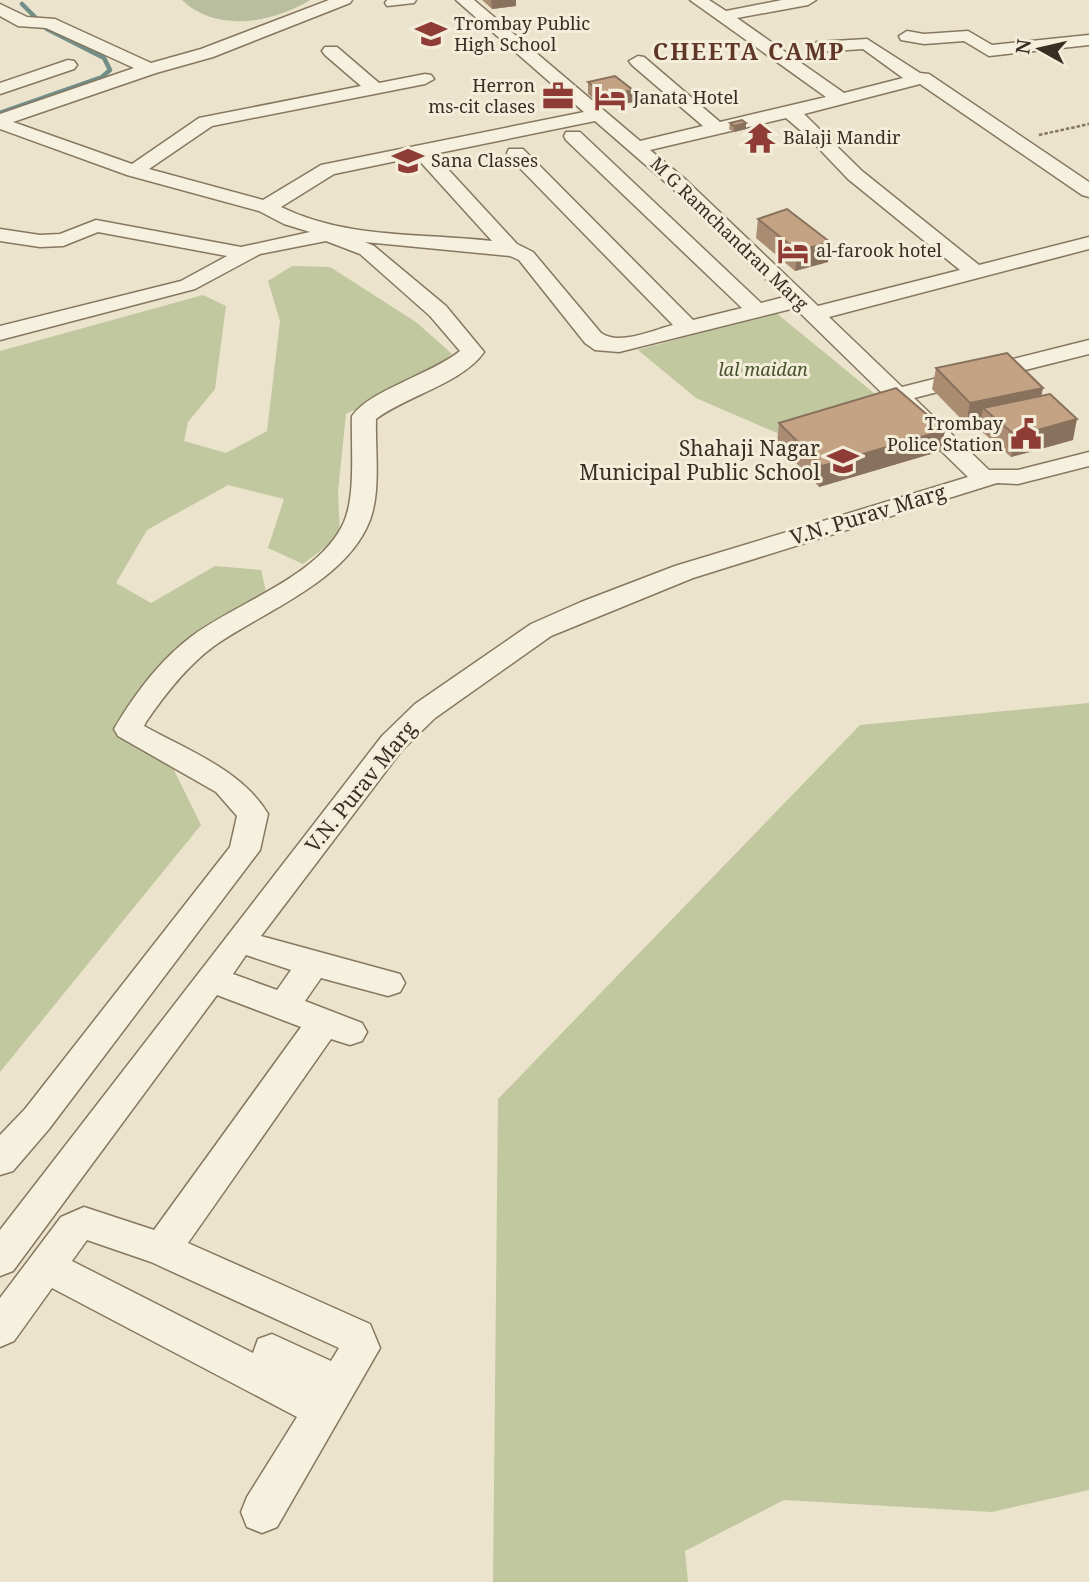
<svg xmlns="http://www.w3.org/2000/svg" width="1089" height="1582" font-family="'Noto Serif',serif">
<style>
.green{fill:#c1c8a0}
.cemetery{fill:#b8be9e}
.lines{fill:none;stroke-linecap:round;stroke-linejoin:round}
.stream{stroke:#728e89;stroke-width:4.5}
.minor-casing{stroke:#867761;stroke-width:3}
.path{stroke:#867761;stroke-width:2.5;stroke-dasharray:3.5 2;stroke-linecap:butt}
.minor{fill:#f6f0de;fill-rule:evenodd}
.wall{fill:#a98c72}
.shaded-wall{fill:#89725d}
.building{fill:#c4a385;stroke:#89725d;stroke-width:2}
.labels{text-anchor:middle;stroke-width:6;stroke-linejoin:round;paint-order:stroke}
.far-poi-label{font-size:18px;fill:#382e23;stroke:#f3edda;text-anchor:start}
.far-street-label{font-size:18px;fill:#382e23;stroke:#f3edda}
.far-park-label{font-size:18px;font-style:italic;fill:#46522c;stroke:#f3edda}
.poi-label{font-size:21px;fill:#382e23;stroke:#f3edda;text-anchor:end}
.street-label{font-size:21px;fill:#382e23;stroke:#f3edda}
.far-district-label{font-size:23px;font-weight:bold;letter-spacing:2px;fill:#603627;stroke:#f3edda}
</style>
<rect width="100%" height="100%" fill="#ebe3cb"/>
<path class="green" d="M292 266 330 267 416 322 452 354 417 381 346 414 338 492 340 536 303 564 268 548 284 499 228 485 147 530 116 583 151 603 215 566 261 570 267 596 174 649 116 723 174 770 201 825 0 1072V351L203 295 226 306 215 389 188 422 184 441 226 453 267 431 280 321 268 281Z
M775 312 880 398 777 433 696 398 638 350Z
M1089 703V1490L992 1512 784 1500 685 1551 688 1582H493L498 1099 860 725Z"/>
<path class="cemetery" d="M182 0H310C273 23 216 33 182 0Z"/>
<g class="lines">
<path class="stream" d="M0 113 102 77 110 70 104 58 47 29 22 4"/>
<defs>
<path id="minor" d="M329 0H352L350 3 213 57 156 73 13 122 132 164 199 118 361 86 325 55 322 51 325 47H337L379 83 425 74 431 75 434 79 425 84 212 126 149 169 263 200 321 165 584 112 456 0H474L640 141 703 126 632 65 629 61 638 56 644 57 720 122 826 97 690 0H709L726 11 782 0H816L808 5 737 18 844 93 903 78 863 49 817 52 808 47 817 42 867 39 920 73 929 74 1089 182V197L1082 195 920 84 804 114 862 171 979 265 1089 237V249L829 317 902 387 1089 340V354L914 398 989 470H1018L1089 452V466L1018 484 997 483 693 578 551 636 435 718 402 750 261 936 400 974 405 983 400 992 388 996 321 978 305 1001 362 1023 367 1032 362 1041 350 1045 331 1039 188 1243 370 1324 380 1348 277 1527 262 1533 247 1527 241 1512 247 1497 297 1417 52 1288 14 1341 0 1347V1298L61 1217 84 1207 154 1230 301 1027 217 995 13 1271 0 1276V1230L382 736 415 704 531 624 581 602 675 566 968 477 795 308 619 352 595 350 585 343 519 260 510 256 365 242 374 246 446 306 484 352C463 383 406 396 376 419 375 450 381 490 370 520 347 581 264 611 214 646 187 666 165 694 146 722L144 726C187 750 242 770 268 814L260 850 49 1129 13 1171 0 1175V1135L25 1109 230 847 237 816 216 792 118 736 114 729C134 695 160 660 192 636 238 602 320 576 344 522 356 495 351 446 352 416 370 390 432 374 460 351L430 316 360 254 326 241 260 254 195 289 0 340V326L181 281 227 256 98 232 63 246 40 247 0 241V229L40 235 60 234 96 220 241 247 310 232 284 224 259 211 127 175 0 129V114L134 68 46 28 18 26 0 16V4L27 17 55 19 151 63 201 49ZM786 118 807 136 848 179 960 270 818 306 685 179 650 150ZM595 121 671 187 784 297 761 303 580 132H566L564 136 566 140 742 308 693 320 523 149H509L507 153 509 157 673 325C653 330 619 346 601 333L533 252 517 244 434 154ZM416 157 492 241C421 233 346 239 281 207L334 174ZM246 955 291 970 277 990 233 974ZM87 1240 151 1262 339 1348 331 1361 272 1334 258 1339 253 1353 72 1261Z
M387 0H416L414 3 387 6 385 3Z
M907 31 924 34 968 31 992 45 1089 35V45L989 56 964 41 924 44 901 40 899 36Z
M68 60 74 61 77 65 74 69 0 94V83Z"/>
</defs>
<use href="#minor" class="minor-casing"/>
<path class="path" d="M1039 135 1089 124"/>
<use href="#minor" class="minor"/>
</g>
<path class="wall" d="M482 0H516V6L492 9Z
M588 82 633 102 604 108 588 94Z
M548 88 569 99 556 102 548 94Z
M730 123 746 129 734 132 729 129Z
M758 219 828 262 795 271 756 238Z
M936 368 1043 388 1041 396 1073 440 1011 457 979 429 981 421 966 424 932 389Z
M779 423 945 430 941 451 819 487 777 443Z"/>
<path class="shaded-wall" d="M491 0H516V6L492 9Z
M633 90V102L604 108 605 96Z
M569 93V99L556 102V96Z
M746 123V129L734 132V126Z
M830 242 828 262 795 271 798 251Z
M1043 388 1038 408H983L981 421 966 424 970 403Z
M1077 419 1073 440 1011 457 1016 436Z
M945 430 941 451 819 487 822 466Z"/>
<path class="building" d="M615 76 633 90 605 96 588 82Z
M559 85 569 93 556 96 548 88Z
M742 120 746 123 734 126 730 123Z
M787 209 830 242 798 251 758 219Z
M1007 353 1043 388 970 403 936 368Z
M896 388 945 430 822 466 779 423Z
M1050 394 1077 419 1016 436 983 408Z"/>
<defs>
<symbol id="school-bare" viewBox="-9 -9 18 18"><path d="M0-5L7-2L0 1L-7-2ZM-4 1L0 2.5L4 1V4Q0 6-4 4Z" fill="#8f3c37" stroke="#f3edda" stroke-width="2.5" paint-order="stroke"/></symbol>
<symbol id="office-bare" viewBox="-9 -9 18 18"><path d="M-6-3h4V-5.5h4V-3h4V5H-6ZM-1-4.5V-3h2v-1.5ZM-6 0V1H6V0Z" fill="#8f3c37" stroke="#f3edda" stroke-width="2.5" paint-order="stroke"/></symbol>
<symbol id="hotel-bare" viewBox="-9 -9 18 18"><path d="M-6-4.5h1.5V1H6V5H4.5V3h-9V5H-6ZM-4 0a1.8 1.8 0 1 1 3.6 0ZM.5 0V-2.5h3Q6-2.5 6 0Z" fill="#8f3c37" stroke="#f3edda" stroke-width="2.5" paint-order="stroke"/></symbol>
<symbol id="temple-bare" viewBox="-9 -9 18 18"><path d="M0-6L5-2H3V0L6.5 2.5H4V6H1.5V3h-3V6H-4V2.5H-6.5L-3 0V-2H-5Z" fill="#8f3c37" stroke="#f3edda" stroke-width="2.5" paint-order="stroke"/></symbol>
<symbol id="civic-bare" viewBox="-9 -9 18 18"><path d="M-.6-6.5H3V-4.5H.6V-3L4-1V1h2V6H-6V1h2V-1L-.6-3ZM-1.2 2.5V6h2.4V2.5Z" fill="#8f3c37" stroke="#f3edda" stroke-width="2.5" paint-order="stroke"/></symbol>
</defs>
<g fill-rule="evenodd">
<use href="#school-bare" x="409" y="12" width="44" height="44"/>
<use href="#office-bare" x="536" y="74" width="44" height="44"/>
<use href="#hotel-bare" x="588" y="76" width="44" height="44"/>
<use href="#temple-bare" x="738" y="116" width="44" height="44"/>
<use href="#school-bare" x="386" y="139" width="44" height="44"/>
<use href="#hotel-bare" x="771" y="229" width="44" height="44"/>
<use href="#civic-bare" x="1004" y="412" width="44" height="44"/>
<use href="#school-bare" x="821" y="439" width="44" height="44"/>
</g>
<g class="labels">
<g class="far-poi-label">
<text x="454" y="30">Trombay Public<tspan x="454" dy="21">High School</tspan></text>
<text x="535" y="92" text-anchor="end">Herron<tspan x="535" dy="21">ms-cit clases</tspan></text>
<text x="633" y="104">Janata Hotel</text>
<text x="783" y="144">Balaji Mandir</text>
<text x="431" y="167">Sana Classes</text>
<text x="816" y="257">al-farook hotel</text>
<text x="1003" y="430" text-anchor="end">Trombay<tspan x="1003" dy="21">Police Station</tspan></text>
</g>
<g class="far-street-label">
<text transform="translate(729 234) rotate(44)" y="6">M G Ramchandran Marg</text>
</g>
<g class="far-park-label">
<text x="763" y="376">lal maidan</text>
</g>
<g class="poi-label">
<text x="820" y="456">Shahaji Nagar<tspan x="820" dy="24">Municipal Public School</tspan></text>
</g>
<g class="street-label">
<text transform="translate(868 515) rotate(-17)" y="7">V.N. Purav Marg</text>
<text transform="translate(361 787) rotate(-51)" y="7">V.N. Purav Marg</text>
</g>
<g class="far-district-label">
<text x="749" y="60">CHEETA CAMP</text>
</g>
</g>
<g transform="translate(1040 49) rotate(278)" stroke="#f3edda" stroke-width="5" paint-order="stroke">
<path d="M0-5L12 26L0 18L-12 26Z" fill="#382e23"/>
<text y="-10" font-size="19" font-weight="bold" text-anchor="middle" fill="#382e23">N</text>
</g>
</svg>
